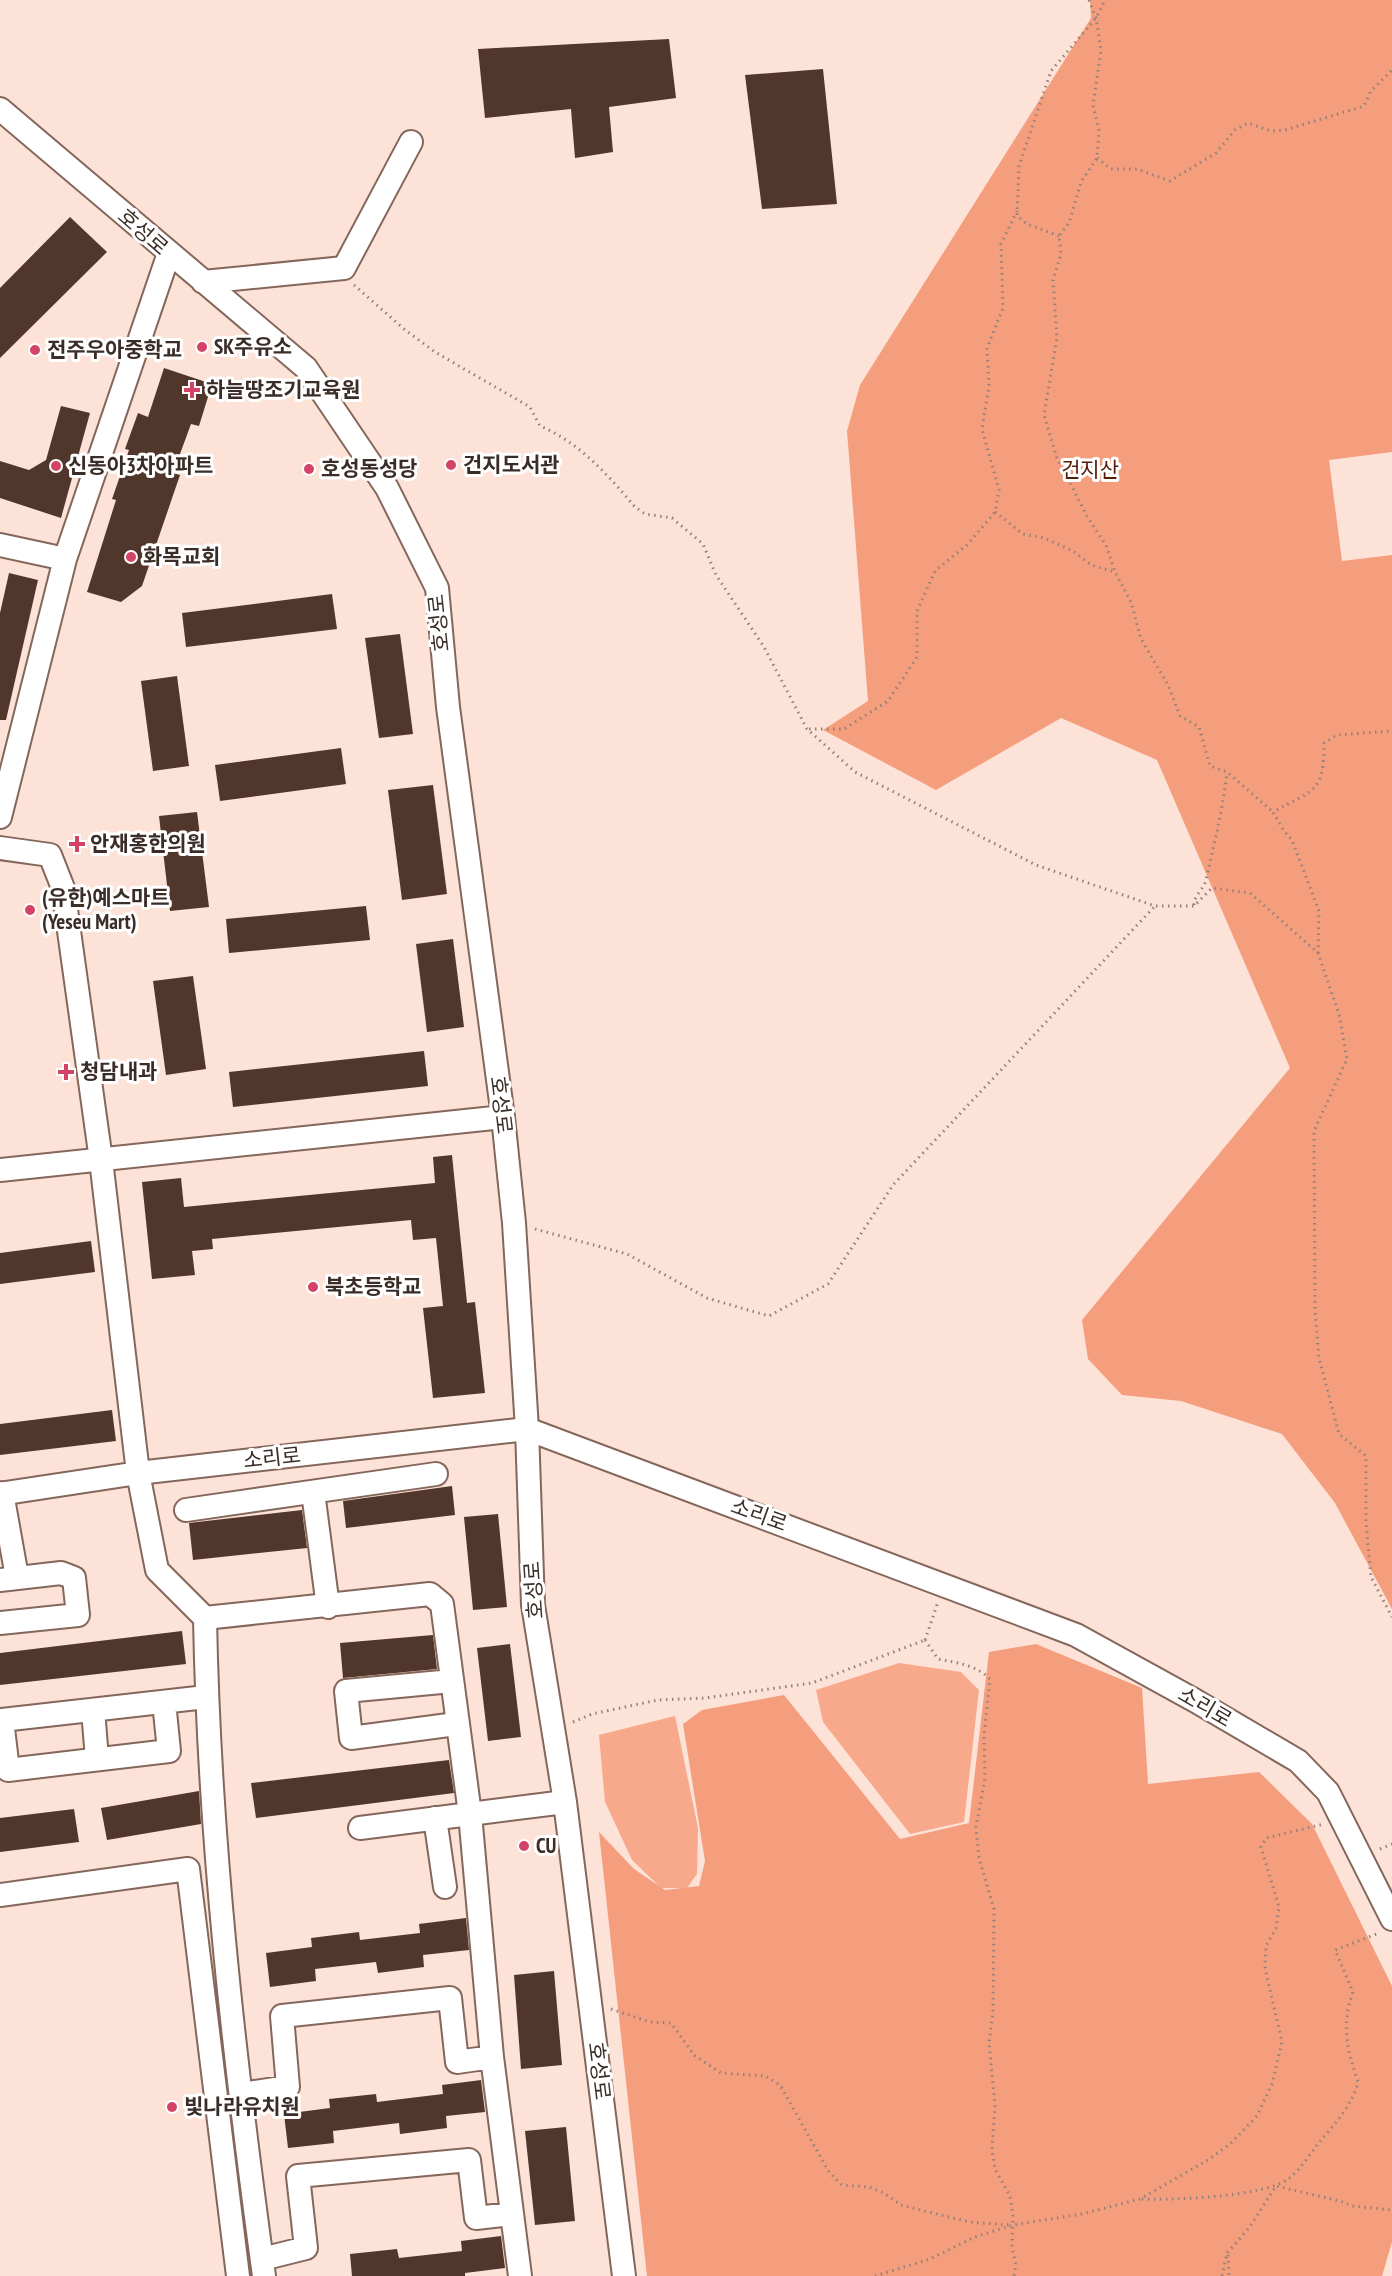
<svg xmlns="http://www.w3.org/2000/svg" width="1392" height="2276" font-family="'PT Sans Narrow','Noto Sans KR',sans-serif">
<style>
.green{fill:#f8a98c}
.forest{fill:#f49e7e}
.building{fill:#51362c}
.lines{fill:none;stroke-linecap:round;stroke-linejoin:round}
.minor-casing{stroke:#84665b;stroke-width:26}
.path{stroke:#948079;stroke-width:3;stroke-dasharray:1.5 4.5;stroke-linecap:butt}
.minor{stroke:#fff;stroke-width:22}
.poi-dot{fill:#d34367;stroke:#fff;stroke-width:2}
.labels{text-anchor:middle;stroke-width:6;stroke-linejoin:round;paint-order:stroke}
.street-label{font-size:21px;fill:#3a2d28;stroke:#fff}
.poi-label{font-size:21px;font-weight:bold;fill:#3a2d28;stroke:#fff;text-anchor:start}
.park-label{font-size:21px;fill:#531e07;stroke:#fff}
</style>
<rect width="100%" height="100%" fill="#fde2d7"/>
<path class="green" d="M899 1663 961 1672 979 1690 964 1822 910 1834 823 1722 816 1690Z
M675 1716 698 1828 697 1874 687 1888H661L632 1860 605 1802 599 1735Z"/>
<path class="forest" d="M1090 0H1392V452L1329 460 1342 561 1392 555V1609L1335 1503 1282 1434 1181 1401 1122 1395 1088 1359 1082 1320 1290 1068 1157 760 1061 718 936 790 823 730 868 701 847 431 860 385 1091 18Z
M1036 1644 1142 1688 1148 1784 1259 1772 1312 1824 1392 1986V2242L1382 2276H647L599 1832 634 1869 665 1890 699 1886 705 1861 683 1724 702 1710 784 1695 900 1839 969 1823 989 1652Z"/>
<path class="building" d="M669 39 676 98 609 107 613 152 575 158 571 109 485 118 478 49Z
M823 69 837 204 762 209 745 75Z
M70 217 107 252 0 358V288Z
M164 368 212 384 199 426 191 424 173 473 180 475 142 586 121 602 87 592 116 500 112 499 129 450 125 449 138 413 148 417Z
M61 406 90 413 61 518 0 498V461L29 470 46 460Z
M9 573 38 580 6 720H0V613Z
M332 594 337 629 186 647 182 613Z
M400 634 413 734 379 738 365 638Z
M177 676 189 766 153 771 141 681Z
M341 748 346 784 220 801 215 765Z
M433 785 447 894 402 900 388 790Z
M197 812 209 907 170 911 159 816Z
M366 906 370 940 229 953 226 919Z
M453 939 464 1027 427 1032 416 944Z
M193 976 206 1069 166 1075 153 981Z
M424 1051 428 1086 233 1107 229 1072Z
M452 1155 467 1303 475 1302 485 1393 433 1398 423 1308 443 1306 436 1238 413 1240 411 1220 212 1239 213 1249 192 1251 195 1275 152 1279 142 1182 181 1178 184 1207 435 1183 433 1157Z
M91 1241 95 1272 0 1284V1253Z
M112 1410 116 1441 0 1455V1424Z
M452 1486 455 1515 346 1528 343 1501Z
M302 1510 307 1548 193 1560 189 1523Z
M498 1514 507 1607 473 1610 464 1517Z
M182 1631 186 1664 0 1685V1653Z
M433 1635 437 1669 343 1678 340 1643Z
M510 1644 521 1737 488 1741 477 1648Z
M449 1760 454 1793 256 1818 251 1783Z
M199 1791 201 1824 107 1840 101 1808Z
M74 1809 79 1842 0 1852V1818Z
M466 1918 469 1950 423 1955 424 1967 378 1973 376 1962 315 1969 316 1981 270 1987 266 1953 312 1947 311 1938 359 1932 360 1940 420 1933 419 1924Z
M554 1971 562 2065 521 2069 514 1975Z
M481 2080 485 2112 446 2116 447 2128 400 2134 399 2123 333 2131 334 2143 288 2148 284 2114 330 2108 329 2099 376 2094 377 2102 443 2094 442 2085Z
M566 2127 575 2221 535 2225 525 2131Z
M501 2236 505 2268 465 2273V2276H352L350 2254 397 2249 399 2258 462 2251 461 2241Z"/>
<g class="lines">
<defs>
<path id="minor" d="M0 109 306 368 387 488 437 588 448 707 503 1117 514 1223 527 1429 533 1605 565 1802 624 2276
M203 282 344 268 411 142
M0 545 65 559
M0 817 65 559 169 253
M0 848 50 855 63 888 101 1160 138 1473 157 1570 205 1618C209 1838 234 2058 264 2276
M0 1170 503 1117
M313 1492 328 1607
M2 1493 17 1577
M0 1494 138 1473 527 1429 1076 1635 1194 1700 1298 1761 1328 1792 1392 1919
M186 1510 436 1474
M0 1580 61 1573 74 1578 78 1615 0 1623
M205 1618 430 1594 442 1604 470 1814 360 1828
M452 1681 346 1691 351 1738 456 1724
M164 1702 169 1751 8 1770 2 1720 206 1697
M93 1710 97 1759
M435 1818 445 1887
M0 1895 188 1869 238 2276
M241 2094 288 2087 282 2016 450 1998 457 2062 492 2057
M262 2259 306 2248 298 2176 469 2160 476 2218 511 2214
M520 2276 492 2057 470 1814 565 1802"/>
</defs>
<use href="#minor" class="minor-casing"/>
<path class="path" d="M1089 0 1096 18 1101 50 1093 105 1099 131 1097 158 1081 182 1069 223 1059 236 1061 254 1053 280 1057 338 1044 415 1057 458 1088 518 1106 545 1115 572 1131 602 1141 639 1168 685 1180 716 1199 727 1210 766 1227 772 1273 812
M1097 158 1111 169H1137L1170 181 1216 153 1235 130 1248 123 1271 131 1285 130 1364 106 1371 91 1392 70
M1059 236 1027 224 1017 216 1019 166 1051 71 1096 18 1105 0
M354 285 404 329 435 352 530 407 540 426C579 442 608 475 635 507L645 514 672 518 703 544 716 575 764 647 807 729 855 772 1036 865 1155 906H1194L1212 888 1250 893 1318 953 1339 1014 1347 1059 1314 1131 1315 1311 1319 1358 1339 1434 1366 1456V1522L1371 1577 1392 1617
M995 512 1023 534 1044 538 1073 551 1091 565 1115 572
M809 729H844L888 701 917 657V611L935 571 968 544 995 512 999 490 982 429 989 386 987 348 1003 308 1001 244 1017 211
M1194 905C1194 895 1204 889 1206 880 1214 844 1223 809 1227 772
M1318 953 1319 911 1292 840 1284 831 1273 812C1314 789 1324 794 1324 743L1337 735 1392 731
M535 1229 627 1254 707 1298 769 1316 828 1284 893 1185 1155 906
M925 1640 938 1659C958 1663 976 1665 990 1679L984 1735 985 1778 976 1827 979 1858 994 1909 993 2012 989 2043 995 2105 992 2150 995 2169 1010 2196 1013 2216 1012 2248 1016 2265 1014 2276
M925 1640 938 1602
M573 1722 592 1714 658 1700 705 1698 812 1683 925 1640
M1380 1849 1392 1844
M611 2009 650 2022 671 2023 695 2056 721 2073 765 2076 780 2085 829 2172 842 2185 869 2187 884 2193 901 2205 969 2222 1009 2225
M1142 2199C1175 2200 1263 2197 1288 2179 1301 2170 1310 2153 1321 2140 1335 2124 1353 2104 1358 2082 1347 2050 1341 2025 1353 1992L1335 1950 1379 1933
M1228 2255 1229 2276
M875 2276 930 2259 975 2237 1013 2225 1082 2214 1140 2199 1208 2160 1230 2144 1257 2116 1272 2084 1282 2042 1265 1968 1266 1946 1276 1928 1279 1907 1261 1847 1266 1838 1324 1824
M1222 2276 1227 2253 1249 2228 1276 2186 1340 2201 1352 2206 1392 2210"/>
<use href="#minor" class="minor"/>
</g>
<g class="poi-dot">
<circle cx="202" cy="347" r="6"/>
<circle cx="35" cy="350" r="6"/>
<path d="M189 381h6v6h6v6h-6v6h-6v-6h-6v-6h6z"/>
<circle cx="451" cy="465" r="6"/>
<circle cx="56" cy="466" r="6"/>
<circle cx="309" cy="469" r="6"/>
<circle cx="131" cy="557" r="6"/>
<path d="M74 835h6v6h6v6h-6v6h-6v-6h-6v-6h6z"/>
<circle cx="30" cy="910" r="6"/>
<path d="M63 1063h6v6h6v6h-6v6h-6v-6h-6v-6h6z"/>
<circle cx="313" cy="1287" r="6"/>
<circle cx="524" cy="1846" r="6"/>
<circle cx="172" cy="2107" r="6"/>
</g>
<g class="labels">
<g class="street-label">
<text transform="translate(143 232) rotate(41)" y="7">호성로</text>
<text transform="translate(439 623) rotate(-96)" y="7">호성로</text>
<text transform="translate(501 1105) rotate(83)" y="7">호성로</text>
<text transform="translate(272 1458) rotate(-6)" y="7">소리로</text>
<text transform="translate(759 1515) rotate(20)" y="7">소리로</text>
<text transform="translate(534 1590) rotate(-94)" y="7">호성로</text>
<text transform="translate(1205 1707) rotate(30)" y="7">소리로</text>
<text transform="translate(599 2071) rotate(83)" y="7">호성로</text>
</g>
<g class="poi-label">
<text x="214" y="354">SK주유소</text>
<text x="47" y="357">전주우아중학교</text>
<text x="206" y="397">하늘땅조기교육원</text>
<text x="463" y="472">건지도서관</text>
<text x="68" y="473">신동아3차아파트</text>
<text x="321" y="476">호성동성당</text>
<text x="143" y="564">화목교회</text>
<text x="90" y="851">안재홍한의원</text>
<text x="42" y="905">(유한)예스마트<tspan x="42" dy="24">(Yeseu Mart)</tspan></text>
<text x="80" y="1079">청담내과</text>
<text x="325" y="1294">북초등학교</text>
<text x="536" y="1853">CU</text>
<text x="184" y="2114">빛나라유치원</text>
</g>
<g class="park-label">
<text x="1090" y="477">건지산</text>
</g>
</g>
</svg>
